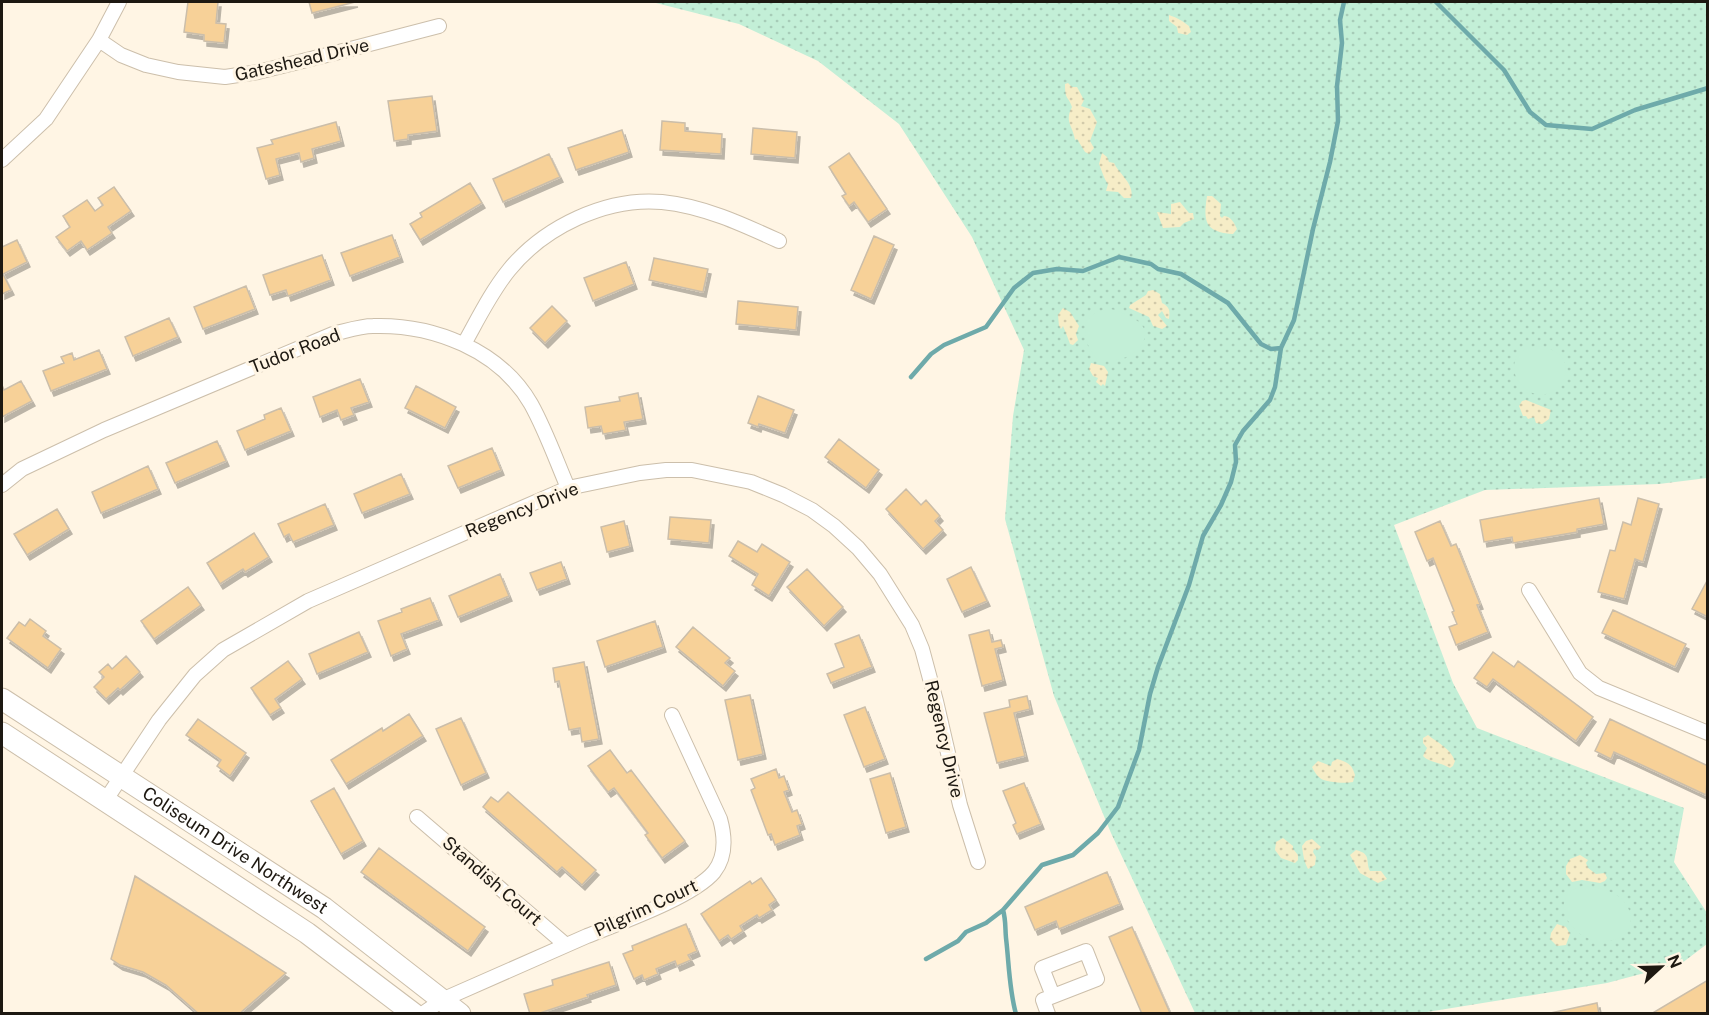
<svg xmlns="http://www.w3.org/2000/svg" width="1709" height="1015" font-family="'Public Sans',sans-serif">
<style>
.green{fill:url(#green-dots)}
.sand{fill:url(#sand-dots)}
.pitch{fill:#c3efd7}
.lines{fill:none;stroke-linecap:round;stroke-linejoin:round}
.stream{stroke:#6eaaaa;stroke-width:4.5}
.building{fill:#f7d198;stroke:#cbbeaa;stroke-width:1.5;filter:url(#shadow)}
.street-casing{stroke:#ccbfab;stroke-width:16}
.primary-casing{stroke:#ccbfab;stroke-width:23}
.street{stroke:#fff;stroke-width:14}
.primary{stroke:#fff;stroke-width:21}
.labels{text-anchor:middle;stroke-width:6;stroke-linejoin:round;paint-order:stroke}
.street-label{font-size:18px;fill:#1d1811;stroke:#fff5e4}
</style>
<defs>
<pattern id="green-dots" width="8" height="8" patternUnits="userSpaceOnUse" patternTransform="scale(1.5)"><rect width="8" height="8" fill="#c3efd7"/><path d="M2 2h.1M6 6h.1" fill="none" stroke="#a7ccb8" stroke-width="1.8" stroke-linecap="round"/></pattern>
<pattern id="sand-dots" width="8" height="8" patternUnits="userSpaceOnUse" patternTransform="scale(1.5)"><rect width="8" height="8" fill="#f6edc7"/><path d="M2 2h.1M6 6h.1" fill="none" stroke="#d2caaa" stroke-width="1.8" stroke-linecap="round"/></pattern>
<filter id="shadow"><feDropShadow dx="3" dy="5" stdDeviation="0" flood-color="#0004"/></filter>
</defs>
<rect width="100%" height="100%" fill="#fff5e4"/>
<path class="green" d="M652 2H1707V478L1659 484 1485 490 1394 525 1453 683 1477 728 1684 808 1674 862 1707 913V944L1682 963 1607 983 1421 1013H1195L1111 833 1054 696 1005 519 1013 416 1024 350 972 237 899 124 818 61 739 24Z"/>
<path class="sand" d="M1169 15C1178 18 1182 21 1189 26L1191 32 1187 35 1178 33 1177 27 1169 21Z
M1068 83 1072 87H1077L1084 100 1081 106 1090 109 1097 122 1090 141 1094 148 1089 154 1085 152 1077 139 1075 140C1073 126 1064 122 1072 107 1068 95 1065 101 1065 84Z
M1102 153 1107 157 1109 162 1114 163C1119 174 1135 184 1131 198H1124L1118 192 1106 191 1108 184C1104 179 1102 171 1099 164Z
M1207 196H1212L1221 204 1220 216 1222 218 1224 216C1232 217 1234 223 1237 229L1233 234C1205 232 1203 222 1207 196Z
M1180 202 1189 213H1193L1194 219 1184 223 1180 227 1163 228 1157 212 1171 214V204Z
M1153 290 1160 294 1162 303C1170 307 1170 311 1169 319L1166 318 1162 311 1158 315 1167 326 1162 329 1153 326 1149 317 1129 308 1130 305 1146 295 1148 291Z
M1063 308 1070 312 1079 326 1076 334 1078 340 1073 345 1070 344C1068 338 1066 333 1063 326L1061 329 1059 326 1058 315Z
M1091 363 1104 366 1108 372 1105 386 1103 384 1101 386 1096 382 1098 378 1093 376 1089 369Z
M1526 400 1551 410 1549 419 1542 424 1536 423 1534 417 1528 419 1526 416H1523L1519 406 1522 401Z
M1428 735C1438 743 1450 748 1455 761L1453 766 1450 768C1440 762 1430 763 1423 756L1427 748 1423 743V738Z
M1337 759C1347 762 1352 764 1355 775L1353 782C1347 784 1323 782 1320 778 1317 776 1314 771 1312 767L1318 761 1331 766 1332 762Z
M1283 838 1293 846V849L1298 855V860L1295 863 1281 858 1275 850 1276 842Z
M1312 839 1321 847 1318 850 1314 849 1313 852 1316 857 1315 865 1308 869C1304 862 1303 854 1302 846L1306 841Z
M1356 850C1372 854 1365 861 1370 871H1381L1387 879 1378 883 1360 873 1350 855Z
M1580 855 1588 860 1586 863 1588 868 1596 874 1605 873 1607 878 1605 881 1600 883 1582 880 1572 882 1566 874V866L1570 859Z
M1557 924 1566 927 1570 934 1566 945 1557 946 1550 939 1551 933Z"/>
<path class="pitch" d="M1108 309C1117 309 1122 313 1130 317 1167 332 1128 371 1096 358 1087 348 1084 335 1086 321L1096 312Z
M1535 346C1597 351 1552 422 1520 383 1512 374 1513 363 1518 352Z
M1583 886C1594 887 1608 889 1618 896 1634 907 1637 932 1616 939 1575 953 1541 896 1583 886Z"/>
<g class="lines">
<path class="stream" d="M1436 2 1504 70 1530 112 1546 125 1592 129 1635 110 1708 88
M911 377 931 354 944 345 986 327 1014 288 1033 273 1057 269 1083 271 1119 257 1151 264 1158 269 1181 274 1228 303 1261 344 1271 349 1281 348
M1003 910C1006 920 1005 928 1006 938 1009 963 1009 989 1016 1014
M926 959 958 941 966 932 986 923 1003 910 1042 865 1073 855 1098 833 1118 807 1139 750 1150 694 1158 667 1189 585 1203 536 1221 505 1231 482 1236 462 1235 445 1243 431 1270 400 1275 387 1281 348 1294 320 1313 229 1330 162 1338 121 1337 86 1342 43 1340 20 1344 2"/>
</g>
<path class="building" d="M188 2H218L216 23 226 24 224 43 204 41V35L184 32Z
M309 2H355L312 13Z
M432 96 437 131 408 135V139L394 141 388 101Z
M662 121 685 123V131L722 134 721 154 660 150Z
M336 122 341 141 312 149 314 158 301 162 299 153 276 159 280 175 266 179 257 148 273 144 271 140Z
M753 128 797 132 795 158 751 154Z
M622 130 629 152 576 170 568 148Z
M849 153 887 209 868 222 854 202 849 206 842 196 846 194 829 167Z
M549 154 560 177 503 202 493 179Z
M470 183 482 203 420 240 410 224 422 217 420 213Z
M114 187 131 211 108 227 112 233 87 250 81 241 67 251 56 237 70 227 63 216 87 200 95 211 103 205 98 198Z
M392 235 400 257 350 276 341 253Z
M874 236 894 245 871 299 851 290Z
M17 240 27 262 3 274 11 290 2 294V247Z
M322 255 331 280 288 296 286 290 270 295 263 275Z
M654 258 708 269 703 292 649 280Z
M626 262 634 284 593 301 584 278Z
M246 286 255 309 203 329 194 307Z
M738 301 798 307 796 330 736 324Z
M552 306 567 321 545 343 530 328Z
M169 318 178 337 133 356 125 337Z
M99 350 107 369 51 391 43 371 64 363 61 357 72 353 74 360Z
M360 379 369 402 351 408 354 415 341 420 337 410 320 417 313 397Z
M21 381 32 401 2 417V385L4 390Z
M416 386 456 407 445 428 405 408Z
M638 393 643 419 624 422 626 430 603 434 601 426 588 428 585 407 620 401 619 397Z
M758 396 794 410 785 433 759 424 758 427 748 423Z
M281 408 291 431 245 450 237 431 265 419 264 415Z
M839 439 879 470 866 488 825 457Z
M217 441 226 461 175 483 166 463Z
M492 448 501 470 458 488 448 466Z
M148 466 158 489 101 513 92 492Z
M401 474 410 494 362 513 354 494Z
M906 489 921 505 926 500 940 516 935 521 943 530 923 549 886 509Z
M1599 498 1604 524 1577 529V532L1513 543 1512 537 1484 542 1480 520Z
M1638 498 1659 504 1643 562 1635 559 1624 599 1598 592 1610 550 1615 551 1623 522 1631 525Z
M325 504 334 525 293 542 289 534 284 537 278 524Z
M57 509 69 529 27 555 14 534Z
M670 517 711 520 709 543 668 539Z
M624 521 630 546 607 552 601 527Z
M1440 521 1451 546 1456 544 1480 604 1477 605 1488 632 1456 645 1449 627 1457 624 1452 612 1454 611 1433 558 1427 561 1415 532Z
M254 533 269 557 245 572 243 569 220 584 207 563Z
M738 541 757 552 762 544 790 562 769 596 752 585 758 574 729 556Z
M561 562 567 579 537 590 530 573Z
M971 567 987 601 962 612 947 579Z
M807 569 843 607 824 626 787 587Z
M500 574 509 596 458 617 449 596Z
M1708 579V617L1692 609Z
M188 587 201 605 154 639 141 621Z
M430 598 439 620 401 634 407 649 391 656 378 621 402 612 401 609Z
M1613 610 1686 644 1675 667 1602 633Z
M30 619 46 631 43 636 61 649 48 668 7 638 19 622 25 626Z
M655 621 663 647 605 667 597 641Z
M693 627 730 658 725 663 735 671 723 686 676 647Z
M989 630 992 642 1001 640 1003 647 995 649 1003 680 982 686 969 635Z
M359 632 368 652 317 674 309 654Z
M859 635 872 667 831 683 827 674 844 667 835 644Z
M1493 652 1514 667 1518 661 1593 717 1576 741 1493 679 1487 687 1474 678Z
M126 656 140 672 120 690 118 688 106 699 94 687 104 677 99 672 108 664 112 669Z
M288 661 302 679 275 699 281 708 270 715 251 688Z
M584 662 599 739 582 742 580 728 569 730 559 681 555 682 553 668Z
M750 695 763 754 738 760 725 700Z
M1027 696 1030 709 1014 713 1025 756 997 763 984 713 1010 707 1009 700Z
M865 707 885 759 864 767 844 715Z
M409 714 423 736 346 784 331 760 382 728 383 731Z
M461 718 486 773 461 785 436 729Z
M198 719 246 753 230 776 217 766 221 760 186 735Z
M1610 719 1708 766 1706 795 1614 752 1611 759 1595 751Z
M610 750 627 773 631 770 685 841 662 858 645 835 648 833 614 788 608 792 588 766Z
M776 769 779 778 784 776 789 790 784 792 792 812 797 810 802 824 797 826 800 835 775 845 771 834 768 835 751 790 755 788 751 779Z
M890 773 906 827 886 833 870 779Z
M1024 783 1041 824 1017 834 1013 825 1016 823 1003 791Z
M334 788 363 841 341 854 311 801Z
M508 792 596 870 582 885 562 867 557 872 483 807 491 797 498 802Z
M379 848 485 927 468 951 361 872Z
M1107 872 1120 904 1059 929 1056 921 1035 930 1025 907Z
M135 876 286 973 239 1014H199L166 985 143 972 120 965 111 959Z
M761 878 776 900 769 905 772 910 759 918 757 915 740 926 743 931 731 939 728 935 719 941 701 914 750 881 752 884Z
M686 924 697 951 688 955 691 960 677 966 675 961 656 969 658 974 644 980 642 975 634 979 623 954 633 950 632 946Z
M1132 927 1170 1013 1142 1014 1109 937Z
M609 962 616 985 587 995 588 997 537 1014H530L524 994 553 985 552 980Z
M1708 980V1013L1651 1014Z
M1597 1003 1599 1014H1546Z"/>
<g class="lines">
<defs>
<path id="street" d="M99 40 121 55 146 65 178 72 225 77 258 72 335 53 439 26
M2 160 46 119 99 40 119 2
M464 344C478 319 491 292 509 270 544 227 606 197 662 202 703 206 742 224 779 241
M2 485 22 469 104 430 333 334C346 331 360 326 373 326 433 324 500 350 531 404 546 431 556 460 568 488
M1529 590 1580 673 1599 688 1708 733
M105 801 159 720 195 675 223 650 308 601 568 488 640 473 666 470H692L751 482 783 495 812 510 834 526 858 548 880 574 912 625 922 649 936 701 960 805 978 862
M417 817 566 945
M422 1014 444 999C491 978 539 957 587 936 619 923 693 897 714 872 726 857 725 837 720 819L672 715
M1048 1014 1043 1000 1097 979 1086 951 1042 968 1053 996"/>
<g id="primary">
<path id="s1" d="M2 699 324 908 460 1014"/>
<path d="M2 733 307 933 414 1014"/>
</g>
</defs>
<use href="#street" class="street-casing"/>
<use href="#primary" class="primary-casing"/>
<use href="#street" class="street"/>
<use href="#primary" class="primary"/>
</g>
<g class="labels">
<g class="street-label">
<text transform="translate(302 60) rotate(-13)" y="6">Gateshead Drive</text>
<text transform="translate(295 351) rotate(-21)" y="6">Tudor Road</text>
<text transform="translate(522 510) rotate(-22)" y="6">Regency Drive</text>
<text transform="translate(944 739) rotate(77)" y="6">Regency Drive</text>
<text dy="6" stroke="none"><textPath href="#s1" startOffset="278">Coliseum Drive Northwest</textPath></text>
<text transform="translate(492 881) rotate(41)" y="6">Standish Court</text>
<text transform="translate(646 908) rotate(-25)" y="6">Pilgrim Court</text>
</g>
</g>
<rect width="1709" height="1015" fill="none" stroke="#1d1811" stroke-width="6"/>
<g transform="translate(1661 967) rotate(68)" stroke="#fff5e4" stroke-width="4.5" paint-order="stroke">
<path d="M0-4.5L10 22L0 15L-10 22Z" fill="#1d1811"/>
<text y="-9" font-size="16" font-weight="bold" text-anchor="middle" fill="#1d1811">N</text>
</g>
</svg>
